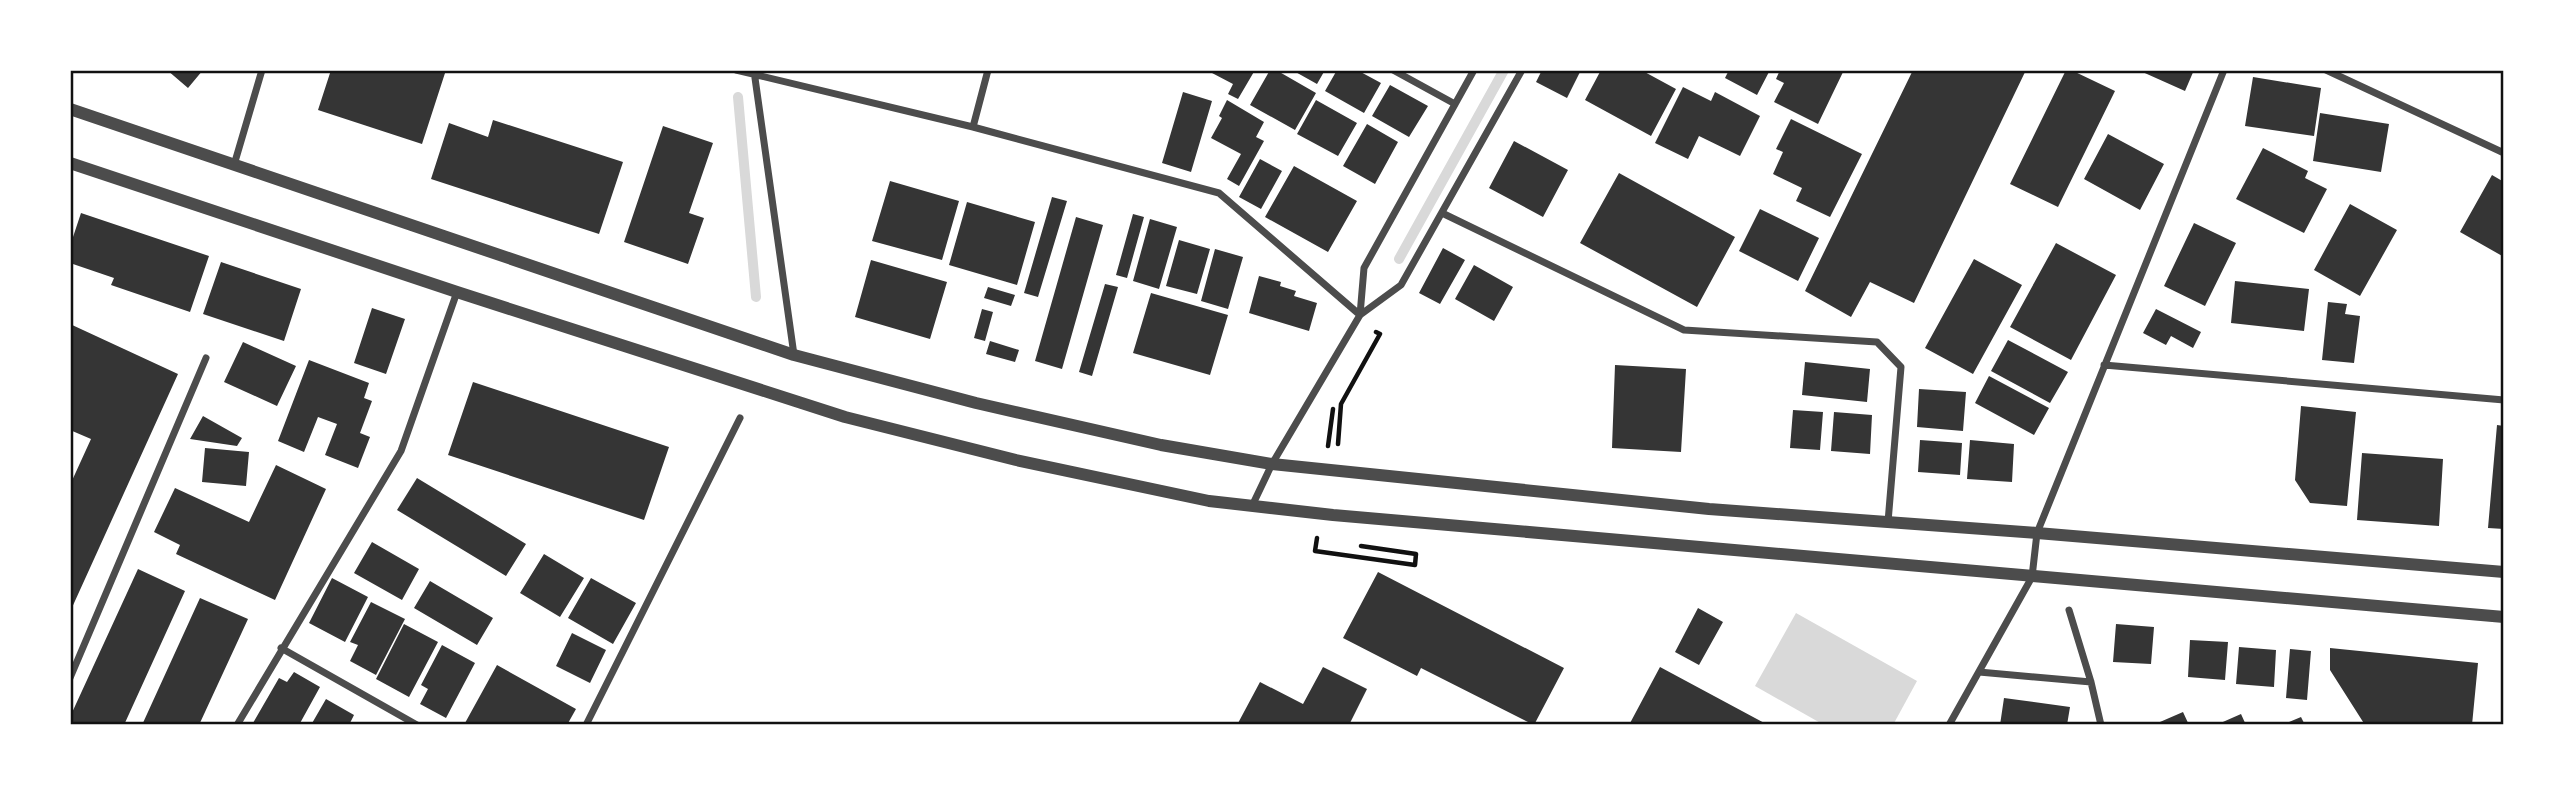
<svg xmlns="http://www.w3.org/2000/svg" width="2574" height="795" font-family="Cabin,sans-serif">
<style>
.water{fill:#d9d9d9}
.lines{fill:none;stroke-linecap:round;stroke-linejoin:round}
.stream{stroke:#d9d9d9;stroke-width:10}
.building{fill:#353535}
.path{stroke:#111;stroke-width:4.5}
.minor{stroke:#4c4c4c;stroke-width:7}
.tertiary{stroke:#4c4c4c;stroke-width:12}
.neatline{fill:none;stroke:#111;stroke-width:2.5}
</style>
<rect width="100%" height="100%" fill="#fff"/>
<path class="water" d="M1796 613 1917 681 1893 725H1824L1755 686Z"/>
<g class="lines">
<path class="stream" d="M738 97 756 297
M1399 259 1504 70"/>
</g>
<path class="building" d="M167 70H203L188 88Z
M331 70H446L422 144 318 110Z
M1213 70H1255L1238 99 1228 94 1233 84 1212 73Z
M1270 70H1276L1316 93 1295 130 1250 105Z
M1292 70H1325L1317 84Z
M1337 70H1357L1381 83 1364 113 1325 91Z
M1542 70H1581L1567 98 1536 82Z
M1601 70H1641L1676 89 1651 136 1585 100Z
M1729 70H1770L1757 95 1725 78Z
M1780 70H1844L1818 124 1774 102 1784 83 1776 79Z
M1913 70H2026L1914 303 1870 282 1851 317 1805 291Z
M2066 70H2071L2115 91 2058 207 2010 184Z
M2138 70H2194L2185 91Z
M2253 77 2321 88 2314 136 2245 126Z
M1390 85 1428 106 1409 137 1372 116Z
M1683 87 1711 101 1715 92 1760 116 1740 156 1699 136 1688 159 1655 143Z
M1183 92 1212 101 1191 172 1162 163Z
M1227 100 1264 122 1256 137 1264 141 1239 186 1227 179 1241 154 1211 138 1222 118 1219 116Z
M1316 100 1357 123 1338 156 1297 134Z
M2320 113 2389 124 2381 172 2313 161Z
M1791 119 1862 154 1830 217 1796 201 1802 188 1773 174 1783 152 1776 149Z
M493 120 623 162 599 234 431 179 449 123 488 137Z
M1367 124 1398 142 1375 184 1343 166Z
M663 126 713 143 689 213 704 218 688 264 624 242Z
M2108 134 2164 164 2140 210 2084 179Z
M1514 141 1568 170 1543 217 1489 188Z
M2263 148 2308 171 2305 178 2327 189 2304 233 2236 199Z
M1260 159 1282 171 1261 209 1239 197Z
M1294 166 1357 201 1328 252 1265 217Z
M1619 173 1735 237 1697 307 1580 243Z
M2492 175 2504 182V257L2460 232Z
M890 181 959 201 942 260 872 241Z
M1052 197 1067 201 1038 297 1024 293Z
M967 202 1035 222 1017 285 949 265Z
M2350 204 2397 230 2360 296 2314 270Z
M1760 209 1819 238 1798 281 1739 251Z
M81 213 209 256 190 312 111 285 114 278 70 263V246Z
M1133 214 1144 217 1127 278 1116 275Z
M1076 217 1103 225 1062 369 1035 361Z
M1150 219 1177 227 1159 289 1133 281Z
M2194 223 2236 243 2205 306 2164 286Z
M1179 240 1210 249 1197 294 1166 286Z
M2056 243 2116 275 2071 360 2010 327Z
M1443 248 1465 260 1440 304 1419 293Z
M1215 249 1243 257 1228 309 1201 301Z
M1974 259 2022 285 1973 374 1925 348Z
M871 260 947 282 930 339 855 317Z
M221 262 301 289 284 341 203 314Z
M1474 265 1513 287 1494 321 1455 299Z
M1259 276 1281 282 1280 286 1296 291 1294 296 1317 303 1309 331 1249 313Z
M2235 281 2309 289 2304 331 2231 323Z
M1105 284 1118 287 1092 376 1079 372Z
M988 287 1015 295 1011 306 984 298Z
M1151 293 1228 315 1210 375 1133 353Z
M2328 302 2347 304 2345 314 2360 316 2354 363 2322 360Z
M372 308 405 319 386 374 354 363Z
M982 309 993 312 985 341 974 338Z
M2156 309 2201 332 2193 348 2171 336 2166 345 2143 333Z
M70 324 178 374 70 612V485L91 439 70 430Z
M2008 340 2068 372 2050 403 1991 371Z
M990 341 1019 350 1015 362 986 354Z
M243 342 296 366 277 406 224 382Z
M309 360 369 383 364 398 372 401 360 433 370 437 358 468 325 455 337 424 318 417 304 452 278 441Z
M1805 362 1870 369 1867 402 1802 395Z
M1615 365 1686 369 1681 452 1612 448Z
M1989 376 2049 408 2034 435 1975 403Z
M473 382 669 447 644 520 448 455Z
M1919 389 1966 392 1963 431 1917 427Z
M2301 406 2356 412 2347 506 2310 503 2295 480Z
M1793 410 1823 412 1820 450 1790 448Z
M1834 412 1872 415 1870 454 1831 451Z
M203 416 242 438 237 446 190 439Z
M2497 425 2504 426V529L2488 528Z
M1920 440 1962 443 1960 475 1918 472Z
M1970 440 2014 444 2012 482 1967 479Z
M205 448 249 452 246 486 202 482Z
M2362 453 2443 459 2439 526 2357 520Z
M276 465 326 489 275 600 176 554 180 545 154 532 175 488 249 522Z
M417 478 526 544 506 576 397 510Z
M372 542 419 569 402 600 354 573Z
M544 554 584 578 560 617 520 593Z
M138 569 185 591 124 725H70V717Z
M1378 572 1564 668 1534 725 1421 668 1417 676 1343 638Z
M332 578 368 597 345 642 309 623Z
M591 578 636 603 613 644 568 618Z
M430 581 493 618 477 645 414 608Z
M200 598 248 619 199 725H142Z
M371 602 405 619 376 675 350 661 358 645 350 642Z
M1698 608 1723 622 1699 665 1675 652Z
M404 624 438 642 409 697 376 679Z
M2116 624 2154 627 2151 664 2113 662Z
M572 633 606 650 590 683 556 666Z
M2190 640 2228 642 2225 680 2188 677Z
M442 645 475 663 446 718 420 704 428 689 421 685Z
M2239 647 2276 650 2274 687 2236 684Z
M2330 648 2478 663 2472 725H2365L2330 670Z
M2290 649 2311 651 2307 700 2286 698Z
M497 665 576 709 567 725H469L465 723Z
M1323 667 1367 689 1349 725H1237L1260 682 1303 704Z
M1660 667 1768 725H1629Z
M294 672 320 687 299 725H257L253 723 279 678 287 682Z
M2004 698 2070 707 2067 725H2000Z
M326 699 354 715 349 725H311Z
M2183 712 2189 725H2153Z
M2241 714 2246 725H2216Z
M2301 717 2305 725H2282Z"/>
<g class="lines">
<path class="path" d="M1338 444 1341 404 1380 334 1376 332
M1328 446 1333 409
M1317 538 1315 551 1415 565 1416 554 1361 546"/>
<path class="minor" d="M736 70 973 127 1219 193 1360 315
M1393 70 1455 104
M2326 70 2504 153
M754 71 794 355
M973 127 988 70
M234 165 262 70
M1442 213 1684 330 1877 342 1901 367 1888 522
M1360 315 1364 268 1474 70
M2104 365 2504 400
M1252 506 1272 464 1360 315 1401 285 1522 70
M2069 610 2091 682 2101 725
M281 648 417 725
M1979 672 2091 682
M70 678 206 358
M237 725 401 451 457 292
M586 725 740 418
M1949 725 2032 577 2037 533 2224 70"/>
<path class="tertiary" d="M70 109 794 355 976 403 1161 445 1272 464 1709 509 2037 533 2504 572
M70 163 457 292 845 417 1016 460 1209 501 1333 515 2504 617"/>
</g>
<rect width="2574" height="795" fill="none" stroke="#ffffff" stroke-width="144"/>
<rect x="72" y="72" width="2430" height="651" class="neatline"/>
</svg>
